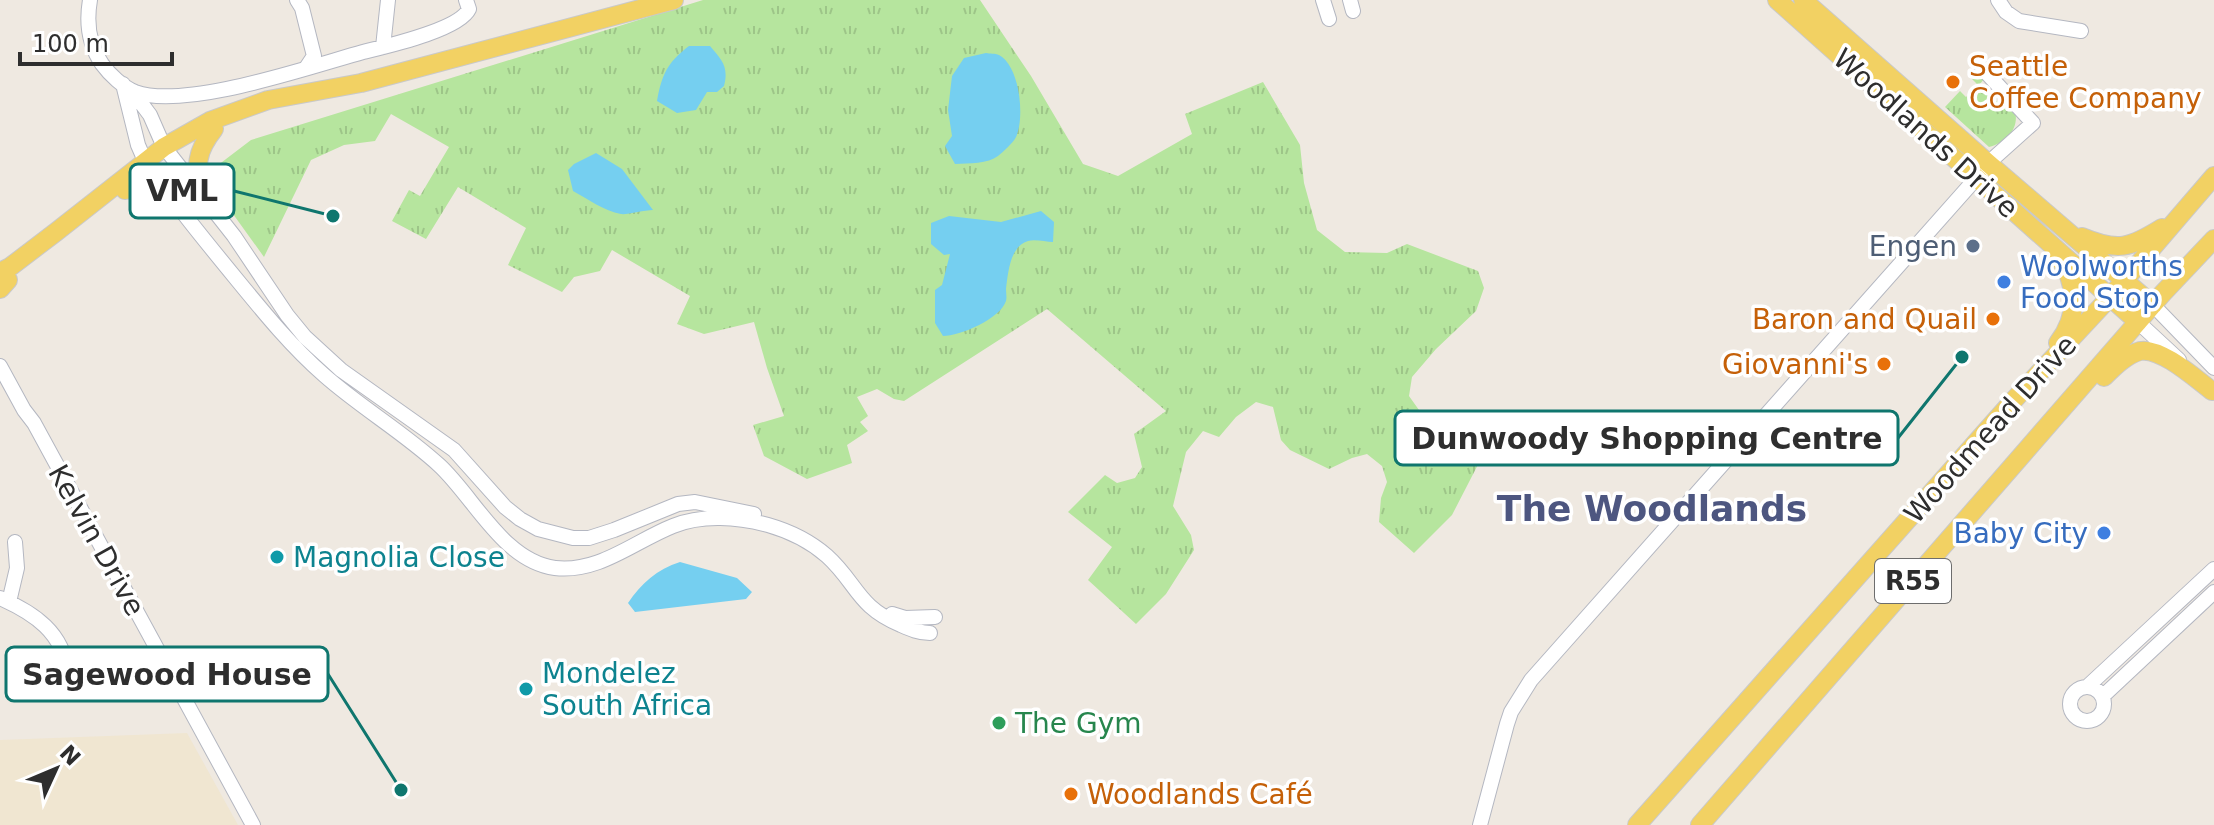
<svg xmlns="http://www.w3.org/2000/svg" width="2214" height="825" font-family="'DejaVu Sans',sans-serif">
<style>
.education{fill:#f0e6d1}
.park{fill:url(#park-tufts)}
.water{fill:#75cff0}
.lines{fill:none;stroke-linecap:round;stroke-linejoin:round}
.minor-casing{stroke:#b4b7c1;stroke-width:16}
.major-casing{stroke:#c9c9c9;stroke-width:20}
.minor{stroke:#fff;stroke-width:14}
.major{stroke:#f2d163;stroke-width:18}
.food-dot{fill:#e8710a;stroke:#fff;stroke-width:3}
.service-dot{fill:#5c6f8a;stroke:#fff;stroke-width:3}
.shop-dot{fill:#3f7fe0;stroke:#fff;stroke-width:3}
.culture-dot{fill:#0f9aa8;stroke:#fff;stroke-width:3}
.leisure-dot{fill:#2e9e5b;stroke:#fff;stroke-width:3}
.labels{text-anchor:middle;stroke-width:7;stroke-linejoin:round;paint-order:stroke}
.shield{fill:#fff;stroke:#6d6d6d;stroke-width:2}
.shield-label{font-size:26px;font-weight:bold;fill:#2e2e2e}
.food-label{font-size:28px;fill:#c56008;stroke:#fff;text-anchor:start}
.street-label{font-size:28px;fill:#2e2e2e;stroke:#fff}
.service-label{font-size:28px;fill:#4e5e75;stroke:#fff;text-anchor:end}
.shop-label{font-size:28px;fill:#366cbe;stroke:#fff;text-anchor:start}
.culture-label{font-size:28px;fill:#0d838f;stroke:#fff;text-anchor:start}
.leisure-label{font-size:28px;fill:#27864d;stroke:#fff;text-anchor:start}
.district-label{font-size:36px;font-weight:bold;fill:#4d5680;stroke:#fff}
.leader{fill:none;stroke:#0f766e;stroke-width:3}
.callout-dot{fill:#0f766e;stroke:#fff;stroke-width:3}
.callout{fill:#fff;stroke:#0f766e;stroke-width:3}
.callout-label{font-size:30px;text-anchor:middle;font-weight:bold;fill:#2e2e2e}
</style>
<defs>
<pattern id="park-tufts" width="24" height="20" patternUnits="userSpaceOnUse" patternTransform="scale(2)"><rect width="24" height="20" fill="#b6e59e"/><path d="M3 7l-1-3M5 7V3M7 7l1-3M15 17l-1-3M17 17v-4M19 17l1-3" fill="none" stroke="#9dc588"/></pattern>
</defs>
<rect width="100%" height="100%" fill="#efe9e1"/>
<path class="education" d="M187 733 238 825H0V740Z"/>
<path class="park" d="M703 0H980L1031 76 1083 164 1118 176 1192 134 1185 114 1263 82 1300 145 1304 183 1317 230 1345 252 1387 253 1407 244 1478 271 1484 288 1476 311 1436 349 1412 377 1409 396 1424 417 1485 451 1452 515 1414 553 1379 522 1381 498 1387 482 1382 466 1367 454 1352 458 1329 469 1290 450 1281 440 1273 407 1256 402 1236 417 1219 437 1203 431 1186 452 1173 506 1191 535 1194 550 1166 594 1136 624 1088 580 1112 547 1068 512 1105 475 1117 483 1135 478 1142 467 1134 434 1166 411 1047 309 904 401 894 399 877 389 857 397 868 416 860 422 868 431 847 445 852 463 807 479 764 456 753 425 784 416 767 368 754 322 704 334 677 324 690 296 612 250 600 271 574 277 562 292 508 265 526 228 458 187 426 239 392 221 409 190 420 196 449 147 391 114 375 141 344 145 311 160 264 257 205 175 251 140Z
M1977 70 1985 78 1979 85 2007 111 2013 105C2022 125 2009 142 1989 147L1945 107 1960 91 1966 97 1978 85 1970 77Z"/>
<path class="water" d="M689 46H710C722 60 729 67 724 86L717 92H707L696 110 677 113 657 101C662 74 667 63 689 46Z
M986 53C990 54 995 53 999 55 1020 66 1025 118 1016 137 1013 143 1003 152 998 156 988 164 969 163 955 164L945 146 952 136 948 110 952 76 964 58Z
M596 153 622 169 653 210C644 210 627 215 621 214 604 211 588 199 573 191L568 170 574 164Z
M1041 211 1054 222 1053 242C1046 242 1035 239 1028 241 1010 246 1008 273 1006 289 1006 293 1007 297 1006 301 1000 319 960 336 943 336L935 323V290L942 285 950 254 944 255 931 244V223L949 216 1001 222Z
M680 562 737 578 752 592 746 599 635 612 628 603C641 584 657 569 680 562Z"/>
<g class="lines">
<defs>
<path id="minor" d="M90 0C86 23 89 45 102 64 110 75 123 87 135 92 185 110 309 67 363 52 387 46 459 30 469 9L466 0
M297 0 302 8 314 56 306 68
M1323 0 1329 19
M1350 0 1353 11
M1998 0 2006 12 2019 21 2081 31
M383 47 388 0
M123 84 138 145 145 161C174 203 206 242 238 281 265 314 292 347 324 375 360 407 403 432 439 465 474 497 503 561 555 568 599 573 633 542 673 526 702 514 738 517 768 525 789 531 811 542 827 556 857 583 857 607 901 625 910 629 919 633 930 633
M132 91 150 115 164 147 234 236 287 315 305 337 341 370 454 450 505 507 520 519 538 529 573 538H589L614 530 678 504 695 502 754 514
M2153 305 2214 368
M2138 322 2179 360
M0 366 24 410 34 423 253 825
M0 598C34 613 64 633 67 672
M9 602 17 568 15 542
M892 614 905 618 935 617
M2088 686 2214 569
M2070 704a17 17 0 1 1 34 0a17 17 0 1 1-34 0Z
M2103 696 2214 592
M1480 825 1507 724 1511 712 1531 680 1995 157 2033 123 1982 68"/>
<path id="major" d="M1777 0 2138 322
M1803 0 1989 164 2153 305
M125 190C147 186 161 193 179 206
M202 195C196 165 195 153 214 129
M2082 237C2118 252 2130 248 2162 228
M0 272 10 267 56 232 164 147 210 121 268 100 361 83 674 0
M0 289 8 280
M2058 343C2079 316 2078 283 2058 256
M2104 377C2114 367 2126 355 2140 351 2161 347 2196 379 2212 391
M1637 825 2012 402 2110 297 2214 176
M1700 825 2163 293 2214 239"/>
</defs>
<use href="#minor" class="minor-casing"/>
<use href="#major" class="major-casing"/>
<use href="#minor" class="minor"/>
<use href="#major" class="major"/>
</g>
<g class="food-dot">
<circle cx="1953" cy="82" r="8"/>
<circle cx="1993" cy="319" r="8"/>
<circle cx="1884" cy="364" r="8"/>
<circle cx="1071" cy="794" r="8"/>
</g>
<circle class="service-dot" cx="1973" cy="246" r="8"/>
<g class="shop-dot">
<circle cx="2004" cy="282" r="8"/>
<circle cx="2104" cy="533" r="8"/>
</g>
<g class="culture-dot">
<circle cx="277" cy="557" r="8"/>
<circle cx="526" cy="689" r="8"/>
</g>
<circle class="leisure-dot" cx="999" cy="723" r="8"/>
<g class="labels">
<rect class="shield" x="1875" y="559" width="76" height="44" rx="6"/>
<g class="shield-label">
<text x="1913" y="590">R55</text>
</g>
<g class="food-label">
<text x="1969" y="76">Seattle<tspan x="1969" dy="32">Coffee Company</tspan></text>
<text x="1977" y="329" text-anchor="end">Baron and Quail</text>
<text x="1868" y="374" text-anchor="end">Giovanni's</text>
<text x="1087" y="804">Woodlands Café</text>
</g>
<g class="street-label">
<text transform="translate(1926 133) rotate(42)" y="10">Woodlands Drive</text>
<text transform="translate(1990 429) rotate(-48)" y="10">Woodmead Drive</text>
<text transform="translate(97 540) rotate(61)" y="10">Kelvin Drive</text>
</g>
<g class="service-label">
<text x="1957" y="256">Engen</text>
</g>
<g class="shop-label">
<text x="2020" y="276">Woolworths<tspan x="2020" dy="32">Food Stop</tspan></text>
<text x="2088" y="543" text-anchor="end">Baby City</text>
</g>
<g class="culture-label">
<text x="293" y="567">Magnolia Close</text>
<text x="542" y="683">Mondelez<tspan x="542" dy="32">South Africa</tspan></text>
</g>
<g class="leisure-label">
<text x="1015" y="733">The Gym</text>
</g>
<g class="district-label">
<text x="1652" y="521">The Woodlands</text>
</g>
</g>
<path class="leader" d="M333 216L234 191M1962 357L1898 438M401 790L328 674"/>
<g class="callout-dot">
<circle cx="333" cy="216" r="8"/>
<circle cx="1962" cy="357" r="8"/>
<circle cx="401" cy="790" r="8"/>
</g>
<g class="callout">
<rect x="130" y="164" width="104" height="54" rx="8"/>
<rect x="1395" y="411" width="503" height="54" rx="8"/>
<rect x="6" y="647" width="322" height="54" rx="8"/>
</g>
<g class="callout-label">
<text x="182" y="201">VML</text>
<text x="1647" y="449">Dunwoody Shopping Centre</text>
<text x="167" y="685">Sagewood House</text>
</g>
<g transform="translate(56 769) rotate(46)" stroke="#ffffff" stroke-width="6" paint-order="stroke">
<path d="M0-6L14 30L0 20L-14 30Z" fill="#2e2e2e"/>
<text y="-12" font-size="22" font-weight="bold" text-anchor="middle" fill="#2e2e2e">N</text>
</g>
<path d="M20 52v12h152v-12" fill="none" stroke="#2e2e2e" stroke-width="4"/>
<text x="32" y="52" font-size="24" fill="#2e2e2e" stroke="#ffffff" stroke-width="6" paint-order="stroke">100 m</text>
</svg>
